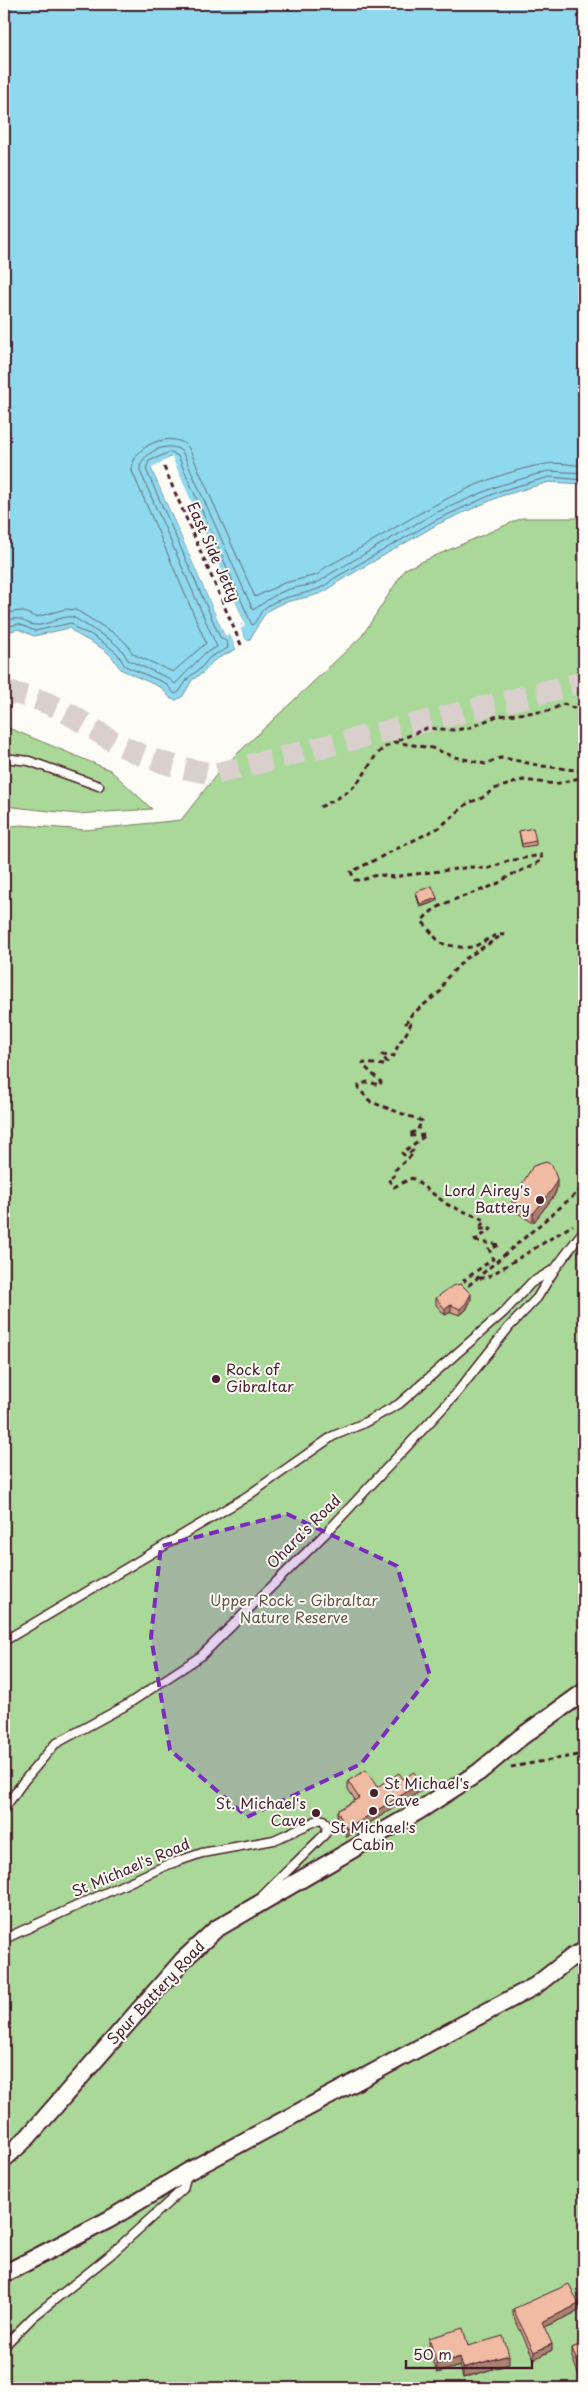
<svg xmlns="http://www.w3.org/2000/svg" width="588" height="2392" font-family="'Playpen Sans',sans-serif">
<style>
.green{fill:#aad898;stroke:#7a7c62}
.water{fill:#8ed9ee;stroke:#738fa0}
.pier{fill:#fdfcf7}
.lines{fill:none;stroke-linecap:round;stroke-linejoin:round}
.shore{stroke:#656979;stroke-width:1}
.secondary-tunnel{stroke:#d9d0ce;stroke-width:22;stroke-dasharray:22 11;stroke-linecap:butt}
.lane-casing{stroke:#4a1f2b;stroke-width:11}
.street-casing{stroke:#4a1f2b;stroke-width:20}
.path{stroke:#4a1f2b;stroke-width:3;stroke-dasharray:5 4;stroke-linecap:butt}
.lane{stroke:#fdfcf7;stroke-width:8}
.street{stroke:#fdfcf7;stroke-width:16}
.wall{fill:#cea18b;stroke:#4a1f2b}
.shaded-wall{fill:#a88371;stroke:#4a1f2b}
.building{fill:#f0bba2;stroke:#4a1f2b}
.marked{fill:#7b2cbf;fill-opacity:0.2;stroke:#7b2cbf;stroke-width:4;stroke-dasharray:10 6;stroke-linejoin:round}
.poi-dot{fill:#4a1f2b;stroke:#fdfcf7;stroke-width:2}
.labels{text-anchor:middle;stroke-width:4;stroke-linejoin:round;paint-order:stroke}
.street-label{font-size:15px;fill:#4a1f2b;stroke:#fdfcf7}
.poi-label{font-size:15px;fill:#4a1f2b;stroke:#fdfcf7;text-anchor:end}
.park-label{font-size:15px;fill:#67564c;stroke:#fdfcf7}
</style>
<rect width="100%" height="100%" fill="#fdfcf7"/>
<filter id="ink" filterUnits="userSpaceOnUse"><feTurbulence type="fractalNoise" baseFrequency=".02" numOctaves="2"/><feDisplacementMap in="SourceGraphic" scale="10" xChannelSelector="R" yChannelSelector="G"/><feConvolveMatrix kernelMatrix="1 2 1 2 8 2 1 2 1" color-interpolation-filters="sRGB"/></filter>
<g filter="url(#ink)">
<path class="green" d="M522 518H584V2388H4V827L21 825 85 830 181 820 221 769 362 636 405 569Z
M4 726 110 770 152 809 78 814 4 806Z"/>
<path class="water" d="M4 4H584V484L549 482 501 496 438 524 336 583C318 602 289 595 268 611 262 616 253 634 249 641L246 640 241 629 243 619 171 457 151 468 225 636 230 634 236 649 213 661 204 672 192 680 183 696 176 700 171 699 162 688 122 670C116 665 114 657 107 652 96 643 78 637 69 628L34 636 18 629 4 633Z"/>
<path class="pier" d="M172 457 243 619 245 626 241 629 246 640 249 641 247 643 239 629 242 625 241 620 171 460 153 467 226 633H232L238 648 236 649 230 635 225 636 151 467Z"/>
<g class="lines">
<path class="shore" d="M4 613 21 611 36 617 66 609 76 610 117 635 127 644 133 654 173 672 206 643 132 471C130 446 173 428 189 448L255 597 284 583 317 575 326 567C397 530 465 477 546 464 558 462 572 465 584 466
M4 621C22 615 20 622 34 625 47 627 60 615 73 617L112 641 122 650 128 660 168 678 175 684 205 653 217 647 140 471C138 453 172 438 183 453L253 610C264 603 274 594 287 590 305 584 314 588 330 574L433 514 498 486 548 471 584 473
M4 627 19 624 35 631 71 623 78 630 90 634 108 646 117 653 125 666 165 683 175 694 179 692 189 677 200 669 210 657 228 648 227 642 220 637 146 469 149 461 170 452 178 456 252 625C258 621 259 612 266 607 287 592 315 597 333 579L436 520 500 491 549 477 584 480"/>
<path class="secondary-tunnel" d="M4 692C54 698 74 719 115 742 146 760 179 768 214 774L584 682"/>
<defs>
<path id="lane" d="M4 758 29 761 99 786
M4 1641 246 1497 333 1436 362 1424 399 1404 504 1312 531 1283 553 1270
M4 1809 23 1782 55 1744 125 1706 201 1656 328 1531 455 1395 509 1327 537 1298 555 1269 584 1230
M4 1939 167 1865 202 1853 274 1840 320 1819 323 1820 328 1827 325 1834 263 1895
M4 2346 33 2317 109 2256 183 2189 187 2174"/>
<path id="street" d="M4 2159 28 2137 183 1960 216 1929 420 1810 479 1772 521 1737 584 1692
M4 2274 110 2219 187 2172 535 1986 572 1957 584 1951"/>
</defs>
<use href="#lane" class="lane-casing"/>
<use href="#street" class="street-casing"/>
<path class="path" d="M164 467 242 647
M584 706 573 708 564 704 548 711 497 716 469 728 454 730 427 728 394 742 432 748 455 757 485 764 500 758 509 759 542 766 584 771
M320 807C337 799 351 792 362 777 375 759 373 753 394 742
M505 935C492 933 483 944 472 947 462 949 449 945 440 943L422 921C436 901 473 895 494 885 500 883 505 878 511 875 522 870 532 867 542 860L541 855 508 861 487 869 472 867 392 877C371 871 371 881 355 880L351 872 440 827 468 803 482 798 494 789 523 780 555 784 584 777
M474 1241 491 1229H479L485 1220 448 1205 412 1178 394 1187 388 1179 394 1176 395 1170 413 1154V1151L404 1155 402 1153 426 1135 410 1136 409 1134 417 1131 422 1121 371 1102 359 1089V1085L368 1082 380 1085 381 1082 364 1066 363 1063 385 1065 387 1062 382 1055 394 1056C397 1042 409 1034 411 1022L406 1023 411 1015 441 991 445 980 465 959 499 937
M475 1241 500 1245 489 1249 493 1259 464 1280 469 1285 584 1187
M479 1278H486L573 1225
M511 1767 584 1754"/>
<use href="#lane" class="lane"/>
<use href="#street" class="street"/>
</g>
<path class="wall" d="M519 831 536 841V845L522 847Z
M416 892 437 901 420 907 416 895Z
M557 1188 554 1196 533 1223 512 1209V1200Z
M436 1298 471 1300 466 1310 460 1315 451 1312 445 1315 436 1305Z
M403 1779 421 1791 347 1837 337 1819V1811L355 1800 348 1789V1781L377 1787Z
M513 2309 579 2311 544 2327 552 2350 534 2359 513 2315Z
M429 2338 468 2346 509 2364 463 2378 460 2366 437 2373 429 2347Z
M584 2343 580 2379 572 2357V2348Z"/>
<path class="shaded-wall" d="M437 898V901L420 907V904Z
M557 1179V1188L554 1196 533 1223V1214Z
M471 1294V1300L466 1310 460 1315V1309Z
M451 1305V1312L445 1315V1309Z
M421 1783V1791L347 1837V1829Z
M579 2304V2311L542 2328V2322Z
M552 2344V2350L534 2359V2352Z
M509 2355V2364L463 2378V2368Z
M460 2357V2366L437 2373V2364Z
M584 2369V2378L580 2379V2370Z"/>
<path class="building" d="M533 828 536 841 522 844 519 831Z
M432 886 437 898 420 904 416 892Z
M546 1162 552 1165 557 1179 554 1187 533 1214 512 1200 533 1166Z
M461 1284 471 1294 466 1303 460 1309 451 1305 445 1309 436 1298 452 1286Z
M366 1770 377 1787 399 1773 403 1779 414 1772 421 1783 347 1829 337 1811 359 1798 348 1781Z
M569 2284 579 2304 542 2322 552 2344 534 2352 513 2309Z
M463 2328 468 2346 503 2336 509 2355 463 2368 460 2357 437 2364 429 2338Z
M584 2343V2369L580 2370 572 2348Z"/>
</g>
<path class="marked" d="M287 1514 397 1566 430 1676 361 1764 247 1817 170 1750 151 1637 161 1546Z"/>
<g class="poi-dot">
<circle cx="540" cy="1200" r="5"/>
<circle cx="216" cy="1379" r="5"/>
<circle cx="374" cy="1793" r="5"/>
<circle cx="373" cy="1811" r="5"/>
<circle cx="316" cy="1813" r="5"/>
</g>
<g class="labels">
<g class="street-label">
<text transform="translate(213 552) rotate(66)" y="5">East Side Jetty</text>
<text transform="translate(304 1532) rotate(-45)" y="5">Ohara's Road</text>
<text transform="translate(131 1868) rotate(-23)" y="5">St Michael's Road</text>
<text transform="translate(156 1993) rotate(-47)" y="5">Spur Battery Road</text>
</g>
<g class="poi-label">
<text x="530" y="1196">Lord Airey's<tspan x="530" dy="17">Battery</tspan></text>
<text x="226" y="1375" text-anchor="start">Rock of<tspan x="226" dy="17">Gibraltar</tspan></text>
<text x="384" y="1789" text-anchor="start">St Michael's<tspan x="384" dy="17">Cave</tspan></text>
<text x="306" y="1809">St. Michael's<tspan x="306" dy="17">Cave</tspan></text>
<text x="373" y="1833" text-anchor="middle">St Michael's<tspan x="373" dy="17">Cabin</tspan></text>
</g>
<g class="park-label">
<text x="294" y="1606">Upper Rock - Gibraltar<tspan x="294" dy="17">Nature Reserve</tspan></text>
</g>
</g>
<rect width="588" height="2392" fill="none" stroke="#fdfcf7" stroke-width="20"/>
<rect x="10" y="10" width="568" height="2372" fill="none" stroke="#4a1f2b" stroke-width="2" filter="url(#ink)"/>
<path d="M406 2360v8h126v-8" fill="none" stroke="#4a1f2b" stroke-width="2.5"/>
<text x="413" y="2360" font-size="15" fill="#4a1f2b" stroke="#fdfcf7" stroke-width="4" paint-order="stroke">50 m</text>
</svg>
